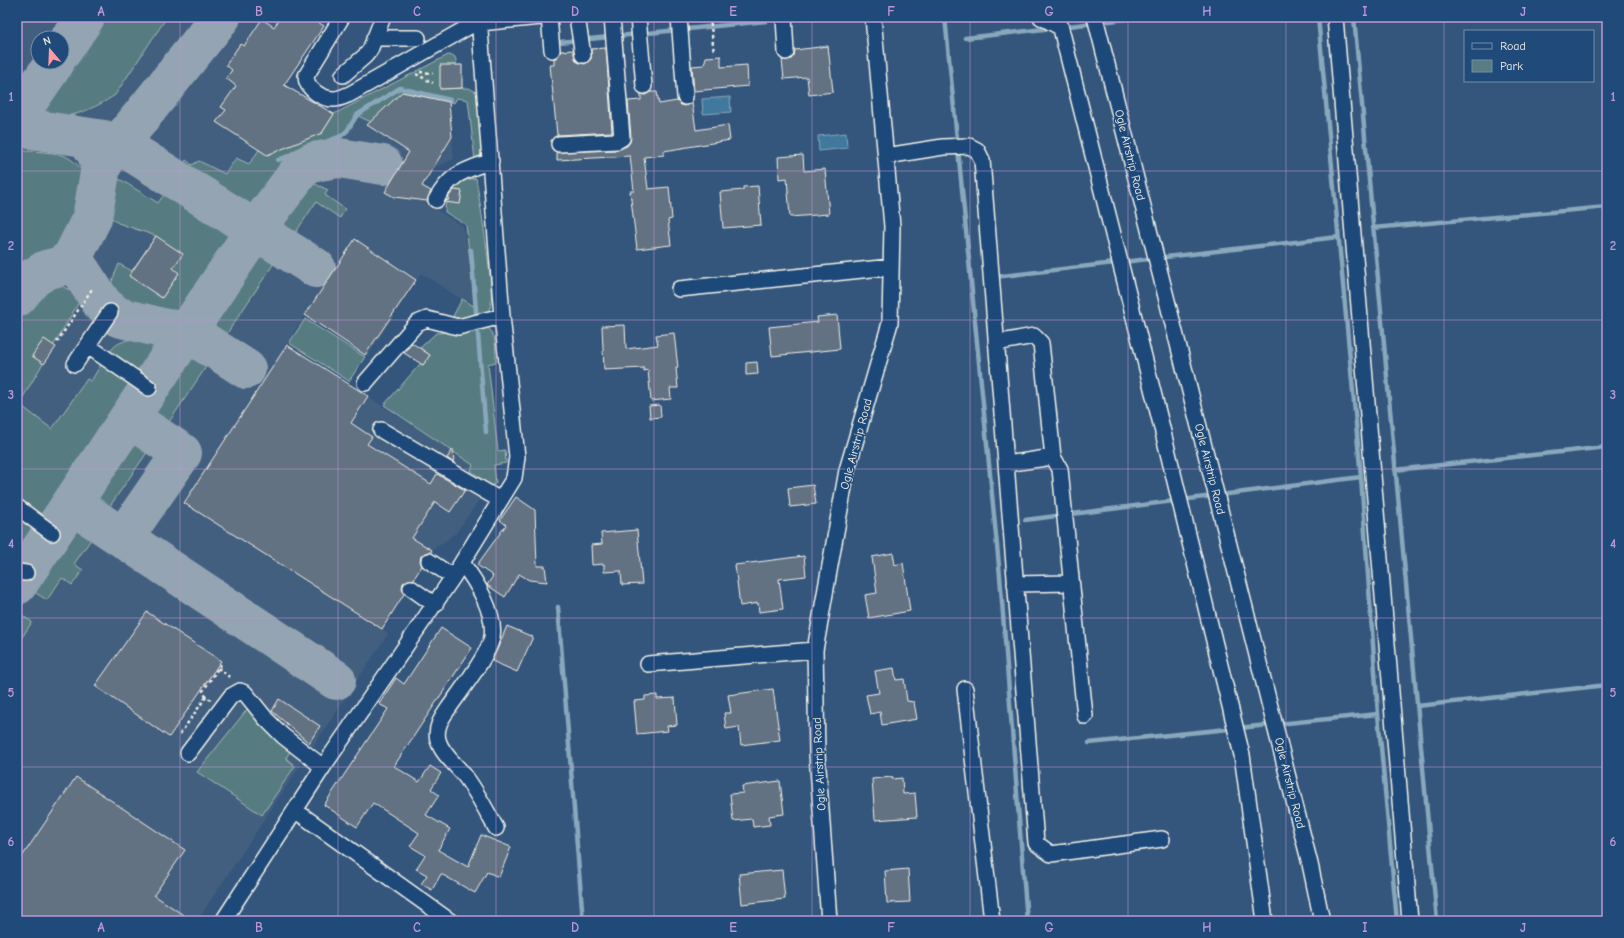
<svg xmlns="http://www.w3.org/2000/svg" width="1624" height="938" font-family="'Comic Neue',sans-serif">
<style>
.built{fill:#425e7f;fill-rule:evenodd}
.green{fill:#577c82;stroke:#a6b6b5}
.water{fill:#41789e;stroke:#89a8bc}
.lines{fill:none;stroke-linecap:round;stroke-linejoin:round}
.stream{stroke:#89a8bc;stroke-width:4.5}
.taxiway{stroke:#94a4b2;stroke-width:40}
.building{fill:#647283;stroke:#f4f1e8}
.minor-casing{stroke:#f4f1e8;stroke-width:18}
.path{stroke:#f4f1e8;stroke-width:2.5;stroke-dasharray:3 3;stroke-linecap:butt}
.minor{stroke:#1f4a7a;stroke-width:15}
.grid{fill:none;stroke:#be98d6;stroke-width:1;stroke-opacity:0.55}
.labels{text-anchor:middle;stroke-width:3;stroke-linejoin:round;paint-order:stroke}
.street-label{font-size:12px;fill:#f4f1e8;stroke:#1f4a7a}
.neatline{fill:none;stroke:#be98d6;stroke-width:1.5}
.grid-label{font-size:13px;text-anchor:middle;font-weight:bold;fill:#be98d6}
</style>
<rect width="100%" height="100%" fill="#34567d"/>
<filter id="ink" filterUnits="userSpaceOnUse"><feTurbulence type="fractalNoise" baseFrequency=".025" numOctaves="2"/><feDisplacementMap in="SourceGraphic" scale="8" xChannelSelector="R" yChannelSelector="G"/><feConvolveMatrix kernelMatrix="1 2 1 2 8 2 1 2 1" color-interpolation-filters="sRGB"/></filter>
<g filter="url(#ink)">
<path class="built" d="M17 17H310L324 26 284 85 334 114 393 82 454 103 449 102 454 159 434 168 422 185 433 192 425 203 463 226 470 262 475 308 421 273 368 356 305 315 287 344 455 453 473 465 471 472 486 483 481 497 456 533 432 550 382 628 388 634 197 921H17ZM38 38H62V62H38Z"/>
<path class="green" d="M97 17H167L115 95C99 106 56 129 41 107L42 99Z
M448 55 454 56C462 66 447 80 440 89L469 88 478 93 482 149 480 156 475 160 468 100 457 98 454 103 403 92 371 122 358 116 340 139 348 146 344 152H323L292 164 284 169 277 177 253 210 247 215 239 214 177 173 186 160 192 165 199 161 225 174 236 158 249 164 259 150 322 133 334 114Z
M17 78 27 85 17 92Z
M23 151C35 151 54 152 65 156 77 161 89 177 90 190 90 198 88 212 84 220 82 227 63 251 57 256 49 263 38 265 28 266L17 258V153Z
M111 178 121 180 158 203 168 189 230 228C234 235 234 239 232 247L179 321C166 325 159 318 147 312 140 309 131 310 123 307 101 298 113 279 119 264L132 271 156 236 118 223 104 212 102 204 106 182Z
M476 178C479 197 496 297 490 308 485 320 463 319 451 320L462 299 475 307 466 225 445 212 446 194 454 182Z
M315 184 328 190 325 195 345 209 340 218 316 202 288 244 263 229C277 210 288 183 315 184Z
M253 248 274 263 226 335 222 339H216L202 329 201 321Z
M47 278 82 297 19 404 52 429 87 379 91 381C98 370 105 356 114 347 120 340 151 332 159 336 163 338 164 342 165 346L25 557 17 565V323Z
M305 319 365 357 349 381 289 343Z
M484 326C498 331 495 350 496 362L488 364 498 451 505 450 506 463 494 465 496 483 491 486H486L487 483 471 471 473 465 384 405 420 364 423 365 430 355 420 348 436 333 454 332Z
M182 352 206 367 169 422 165 425C155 428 149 425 144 416L146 406Z
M129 437C140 435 149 443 146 454L110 506 104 509 95 508 89 500 90 491 124 442Z
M73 518 96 532 74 564 83 570 72 585 62 578 47 600 26 587Z
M17 612 32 622 17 645Z
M249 707 291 750 286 758 295 766 262 815 197 772Z"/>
<path class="water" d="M730 97 731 112 703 114 702 99Z
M846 133 847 148 819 151 818 136Z"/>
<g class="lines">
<path class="stream" d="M945 17 1000 576 1027 921
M1318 17 1361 477 1378 714 1397 921
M1354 17 1437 921
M1062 27 1141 17
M965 38 1053 28
M560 42 766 21
M278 160 341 136 347 131 357 115 400 88 450 100
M1373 228 1607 207
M471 250 486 432
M994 277 1338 237
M1395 470 1607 447
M1025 520 1361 477
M558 607 583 921
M1417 706 1607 685
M1089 743 1378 714"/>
<path class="taxiway" d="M62 51 85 17
M17 117 55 62
M17 127 104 140 119 144 316 268
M102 165 108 155 119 144 221 17
M72 258 103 305 118 317 166 329 187 331 246 369
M17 297 33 278 46 270 61 266 72 258 92 218 101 167 97 154 87 138
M72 504 336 680
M123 538 182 453 129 418
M17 585 256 229 301 169 313 162 339 158 383 165"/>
</g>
<path class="building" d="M281 17H310L324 26 284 85 334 114 322 133 267 155 216 122 226 110 221 107 236 86 226 78 232 70 226 65 240 44 244 46 262 19 274 27Z
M828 46 833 92 809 95 807 77 784 79 782 60 791 59 794 56 795 50Z
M606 48 612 132 557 135 550 65H554V59L557 57 561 51 573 50 576 61 580 63 585 64 591 59V49Z
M721 56V67L747 65 748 86 694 91 692 66 704 65 706 57Z
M440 65H462V88L440 89Z
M402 92 449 102 452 137 422 186 431 191 427 201 394 197 385 192 409 152 367 125Z
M650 92H657L659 104 677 101 681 105 685 106 692 102 696 130 728 125 730 140 664 151V155L644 157 648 189 669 187 672 219 668 220 671 245 637 249 630 191H634L630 156 557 160V152L617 150 627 146 630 142 631 137 628 101 641 100V94L645 95Z
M803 155 804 171 825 169 829 214 790 217 787 178 779 179 778 157Z
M758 186 761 225 723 228 720 192 743 190V187Z
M454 190 462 191 460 204 445 202 447 200 448 201 449 196Z
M156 236 183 254 173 268 179 273 162 298 129 276Z
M355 239 416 280 365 355 305 315Z
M837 315 840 349 772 356 769 327 818 322 817 317Z
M625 325 626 349 658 345 656 335 674 333 678 368H676L678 388H670L671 399 651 401 648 370 644 371V368L604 370 602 326Z
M44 339 56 347 44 364 32 356Z
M412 343 430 355 423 365 404 353Z
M287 345 368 396 351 423 372 437 367 444 431 484 437 474 465 490 450 512 435 502 412 538 432 550 431 552 425 553 421 556 420 561 422 566 413 580H408L403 583 402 588 404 594 382 629 184 503Z
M757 362 758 374 746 375V363Z
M660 405 661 417 650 418 649 406Z
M453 449 454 463 447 458Z
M813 485 816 504 790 507 788 488Z
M516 497 535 510 537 566H545L547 582 529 580 519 574 505 597 487 585 493 576 477 565 506 525 500 520Z
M637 530 642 584 622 585 621 571 604 572V564L592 565 591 545 602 544 601 533Z
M893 553 895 565 903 563 910 611 869 618 865 595 877 593 872 557Z
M804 556 806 576 779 579 783 609 759 612 758 603 740 606 735 565Z
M147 612 221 661 169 737 95 686Z
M507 626 533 637 517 672 492 661Z
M441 628 472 648 394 766 419 782 430 766 441 773 431 789 439 795 426 815 450 829 438 850 468 867 481 835 511 847 499 877 487 872 475 893 441 874 432 890 421 884 427 875 416 869 425 855 410 846 419 833 373 803 357 827 324 805 388 709 379 704 396 678 404 684Z
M894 668 896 680 904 679 907 701 914 702 917 719 882 725 880 712 870 714 866 695 879 693 875 671Z
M773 689 780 740 741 745 739 727 726 729 724 713H731L728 695Z
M657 695V699L675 698 677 725 667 726 668 731 637 734 634 701 645 700V696Z
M279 699 320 726 309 743 272 711Z
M76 777 185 850 154 895 192 921H17V864Z
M892 777V779L902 778 903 794 915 793 917 817 875 820 872 779Z
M780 781 784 814 769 816 770 825 753 827 752 819 733 821 730 794 743 793 742 786Z
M908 869 910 902 887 903 885 871Z
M782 870 785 899 742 904 739 874Z"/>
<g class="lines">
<defs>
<path id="minor" d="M342 17 306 76C306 89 322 99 334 99 339 99 345 96 350 94L470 26 480 23 541 17
M549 17 552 50
M577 17 583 55
M638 17 644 86
M679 17 685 97
M784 17 786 52
M1041 17 1060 27
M1058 17 1160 420 1242 755 1265 921
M1095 17 1310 864 1322 921
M1335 17 1410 921
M374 38H418
M343 75 365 56 370 50 383 17
M559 144 617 141 622 138 612 17
M886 156 943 147 969 146 977 150 982 160 1036 843 1051 854 1162 839
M436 200C451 173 464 171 491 161
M679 289 891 267
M996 343 1034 336 1041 343 1053 457 1060 469 1085 716
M88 346 149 388
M75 364 110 312
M365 383 417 323 427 319 458 327 502 316
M381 430 500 500
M1006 464 1053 457
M17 507 52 533
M429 561 453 577
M462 563C476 581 496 613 492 637 489 655 459 693 448 709 441 719 435 728 438 740 442 755 458 766 467 779 478 794 487 812 496 828
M17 572 26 573
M1015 584 1071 583
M411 588 435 605
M648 664 815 650
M965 689 992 921
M188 753 231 696 240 691 245 693 266 719 283 736 323 767
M296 811 450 921
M223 921 323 767 453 577 514 478 517 457 502 316 479 17
M829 921 817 754 815 650 847 470 890 323 892 226 873 17"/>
</defs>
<use href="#minor" class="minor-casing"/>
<path class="path" d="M710 17 714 53
M420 72 433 73
M416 74 433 83
M57 342 92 289
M218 668 232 679
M206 697 203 691 221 664
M180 734 206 697 211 700"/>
<use href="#minor" class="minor"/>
</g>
</g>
<path class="grid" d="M180 17V921M338 17V921M496 17V921M654 17V921M812 17V921M970 17V921M1128 17V921M1286 17V921M1444 17V921M17 171H1607M17 320H1607M17 469H1607M17 618H1607M17 767H1607"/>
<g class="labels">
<g class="street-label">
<text transform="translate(1130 155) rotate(76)" y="4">Ogle Airstrip Road</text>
<text transform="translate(856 444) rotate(-75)" y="4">Ogle Airstrip Road</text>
<text transform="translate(1210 469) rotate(76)" y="4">Ogle Airstrip Road</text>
<text transform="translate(819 764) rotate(-93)" y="4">Ogle Airstrip Road</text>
<text transform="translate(1290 783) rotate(76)" y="4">Ogle Airstrip Road</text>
</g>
</g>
<rect width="1624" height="938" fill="none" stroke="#1f4a7a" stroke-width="44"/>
<rect x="1464" y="30" width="130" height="52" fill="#1f4a7a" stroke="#748da6"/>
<rect x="1472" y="43" width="20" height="6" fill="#1f4a7a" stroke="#748da6"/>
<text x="1500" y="50" font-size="12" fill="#f4f1e8">Road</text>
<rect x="1472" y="60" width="20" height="12" fill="#577c82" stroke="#748da6"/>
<text x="1500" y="70" font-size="12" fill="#f4f1e8">Park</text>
<g transform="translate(50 50) rotate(341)"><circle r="19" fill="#1f4a7a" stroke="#748da6"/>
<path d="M0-3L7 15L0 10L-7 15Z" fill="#ff9aa2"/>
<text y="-6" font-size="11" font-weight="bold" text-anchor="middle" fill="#f4f1e8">N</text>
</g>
<rect x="22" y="22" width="1580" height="894" class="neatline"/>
<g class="grid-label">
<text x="101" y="16">A</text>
<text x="259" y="16">B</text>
<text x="417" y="16">C</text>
<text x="575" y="16">D</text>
<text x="733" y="16">E</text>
<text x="891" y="16">F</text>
<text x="1049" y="16">G</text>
<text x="1207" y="16">H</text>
<text x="1365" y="16">I</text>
<text x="1523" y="16">J</text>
<text x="11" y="101">1</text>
<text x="1613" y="101">1</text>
<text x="11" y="250">2</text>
<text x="1613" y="250">2</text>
<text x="11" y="399">3</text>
<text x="1613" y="399">3</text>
<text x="11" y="548">4</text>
<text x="1613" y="548">4</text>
<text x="11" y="697">5</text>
<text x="1613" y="697">5</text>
<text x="11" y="846">6</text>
<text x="1613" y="846">6</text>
<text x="101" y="932">A</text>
<text x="259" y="932">B</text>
<text x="417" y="932">C</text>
<text x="575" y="932">D</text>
<text x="733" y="932">E</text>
<text x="891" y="932">F</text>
<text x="1049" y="932">G</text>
<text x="1207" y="932">H</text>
<text x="1365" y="932">I</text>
<text x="1523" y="932">J</text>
</g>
</svg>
